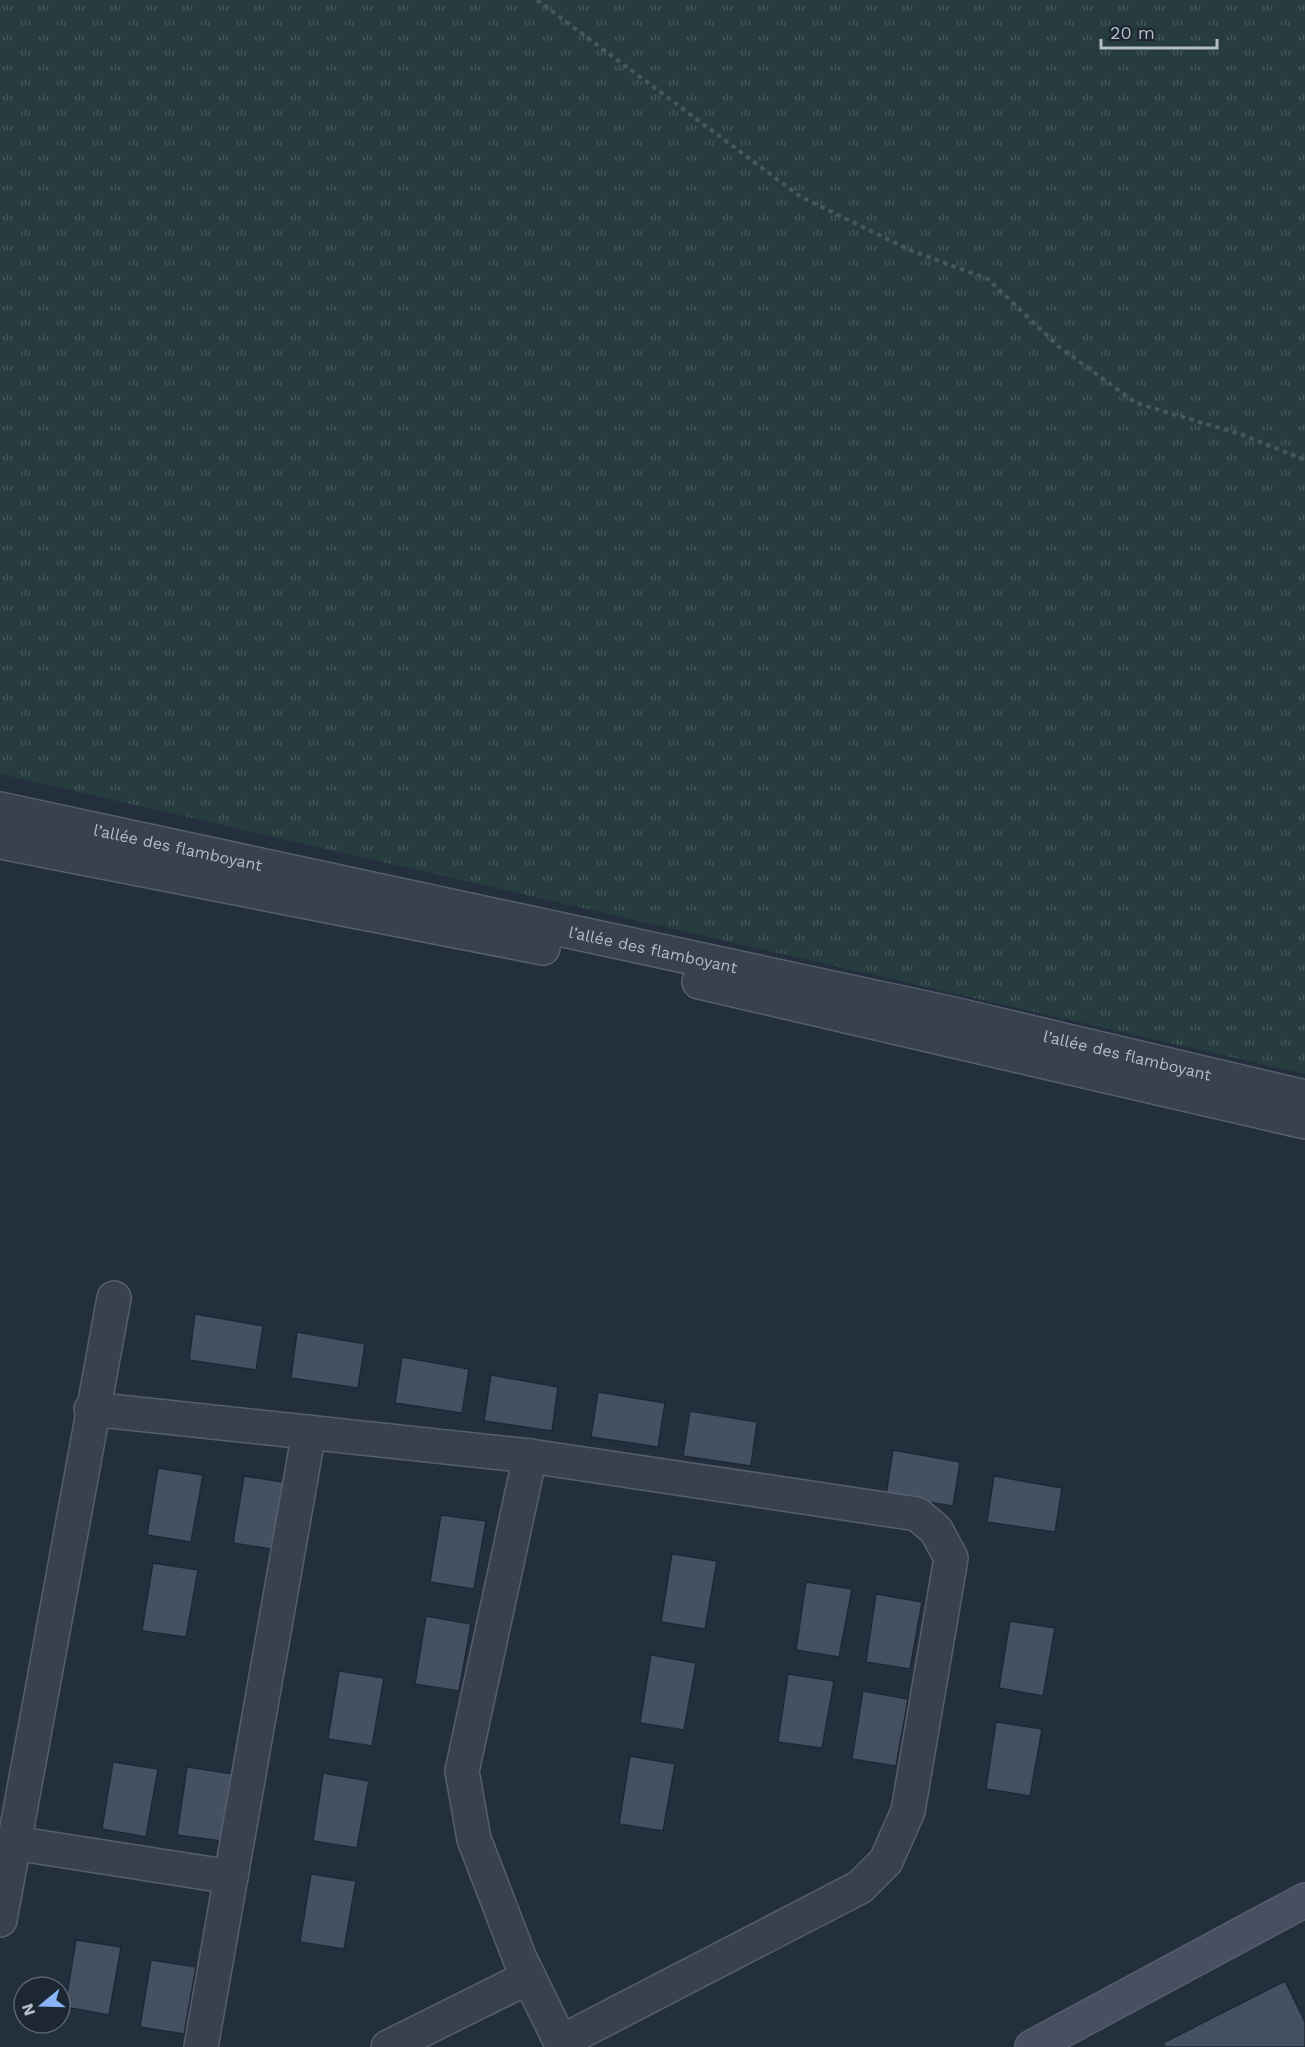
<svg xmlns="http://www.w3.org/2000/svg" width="1305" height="2047" font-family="'Work Sans',sans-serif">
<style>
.grass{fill:url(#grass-tufts)}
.building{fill:#455162;stroke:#1f2835;stroke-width:1.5}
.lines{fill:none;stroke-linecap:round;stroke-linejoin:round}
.street-casing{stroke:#565f6c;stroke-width:36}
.secondary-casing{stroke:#565f6c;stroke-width:36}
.path{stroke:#44595c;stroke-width:4;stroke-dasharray:4.5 4.5;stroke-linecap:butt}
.street{stroke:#38414e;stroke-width:33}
.secondary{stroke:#465061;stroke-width:33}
.labels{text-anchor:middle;stroke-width:4.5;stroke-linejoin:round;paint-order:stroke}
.street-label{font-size:16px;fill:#b4bcc9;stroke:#1d2633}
</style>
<defs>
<pattern id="grass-tufts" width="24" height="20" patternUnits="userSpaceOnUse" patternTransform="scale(1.5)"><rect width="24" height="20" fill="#263c3f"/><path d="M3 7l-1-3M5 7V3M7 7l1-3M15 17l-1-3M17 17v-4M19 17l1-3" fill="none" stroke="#435659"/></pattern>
</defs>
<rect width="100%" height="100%" fill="#242f3e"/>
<path class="grass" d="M0 0H1305V1074L0 774Z"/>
<path class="building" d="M195 1314 263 1326 256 1370 189 1360Z
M297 1332 365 1344 358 1388 291 1378Z
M402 1357 469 1369 462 1413 395 1403Z
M491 1375 558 1387 552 1431 484 1421Z
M598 1392 665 1403 658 1447 591 1437Z
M690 1411 757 1422 751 1466 683 1456Z
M893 1450 960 1462 953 1506 886 1495Z
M158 1468 203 1475 191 1542 147 1535Z
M244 1476 289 1483 277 1550 233 1543Z
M994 1476 1062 1488 1055 1532 987 1522Z
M441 1515 486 1521 474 1589 430 1582Z
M672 1554 717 1561 705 1629 661 1622Z
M153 1563 198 1570 186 1637 142 1631Z
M806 1582 852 1589 839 1657 796 1650Z
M876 1594 922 1602 910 1669 866 1662Z
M426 1616 471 1624 459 1691 415 1684Z
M1010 1621 1055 1628 1043 1696 999 1688Z
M651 1655 696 1663 684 1730 640 1723Z
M339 1671 384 1678 372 1746 328 1739Z
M788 1674 834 1681 822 1748 778 1742Z
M863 1691 908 1699 896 1766 852 1759Z
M996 1722 1042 1729 1030 1796 986 1789Z
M630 1756 675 1764 663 1831 619 1824Z
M113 1762 158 1769 146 1837 102 1829Z
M187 1767 233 1774 221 1841 177 1835Z
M323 1773 369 1781 357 1848 313 1841Z
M311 1874 356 1881 344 1949 300 1942Z
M76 1940 121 1947 109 2015 65 2007Z
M151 1960 196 1967 184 2034 140 2027Z
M1285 1981 1305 2022V2047H1165L1163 2043Z"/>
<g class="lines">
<defs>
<g id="street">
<path id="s1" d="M0 809 949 1013 1305 1097"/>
<path d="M0 842 543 948"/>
<path d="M699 982 1305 1122"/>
<path d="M91 1409 530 1456 917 1514 936 1530 951 1558 908 1811 886 1861 860 1887 561 2042"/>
<path d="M530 1456 462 1771 474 1839 520 1959 563 2047"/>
<path d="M14 1843 231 1877"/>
<path d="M0 1920 114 1298"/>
<path d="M201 2047 309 1432"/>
<path d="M388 2047 529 1977"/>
</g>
<path id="secondary" d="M1032 2047 1305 1900"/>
</defs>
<use href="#street" class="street-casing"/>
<use href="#secondary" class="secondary-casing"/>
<path class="path" d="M537 0 801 197 912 251 988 279 1058 346 1136 403 1243 435 1305 460"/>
<use href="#street" class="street"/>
<use href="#secondary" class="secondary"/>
</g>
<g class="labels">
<g class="street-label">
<text dy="6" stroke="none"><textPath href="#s1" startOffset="182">l’allée des flamboyant</textPath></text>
<text dy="6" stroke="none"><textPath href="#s1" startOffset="668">l’allée des flamboyant</textPath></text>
<text dy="6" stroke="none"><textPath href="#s1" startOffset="1154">l’allée des flamboyant</textPath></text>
</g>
</g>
<g transform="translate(42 2005) rotate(251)"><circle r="28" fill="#1d2633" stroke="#59626f" stroke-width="1.5"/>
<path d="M0-4.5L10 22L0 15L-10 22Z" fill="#8ab4f8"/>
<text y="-9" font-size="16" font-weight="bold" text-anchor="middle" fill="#b4bcc9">N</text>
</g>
<path d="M1101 39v9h116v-9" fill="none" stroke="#b4bcc9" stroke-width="3"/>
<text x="1110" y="39" font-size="18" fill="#b4bcc9" stroke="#1d2633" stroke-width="4.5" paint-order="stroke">20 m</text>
</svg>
